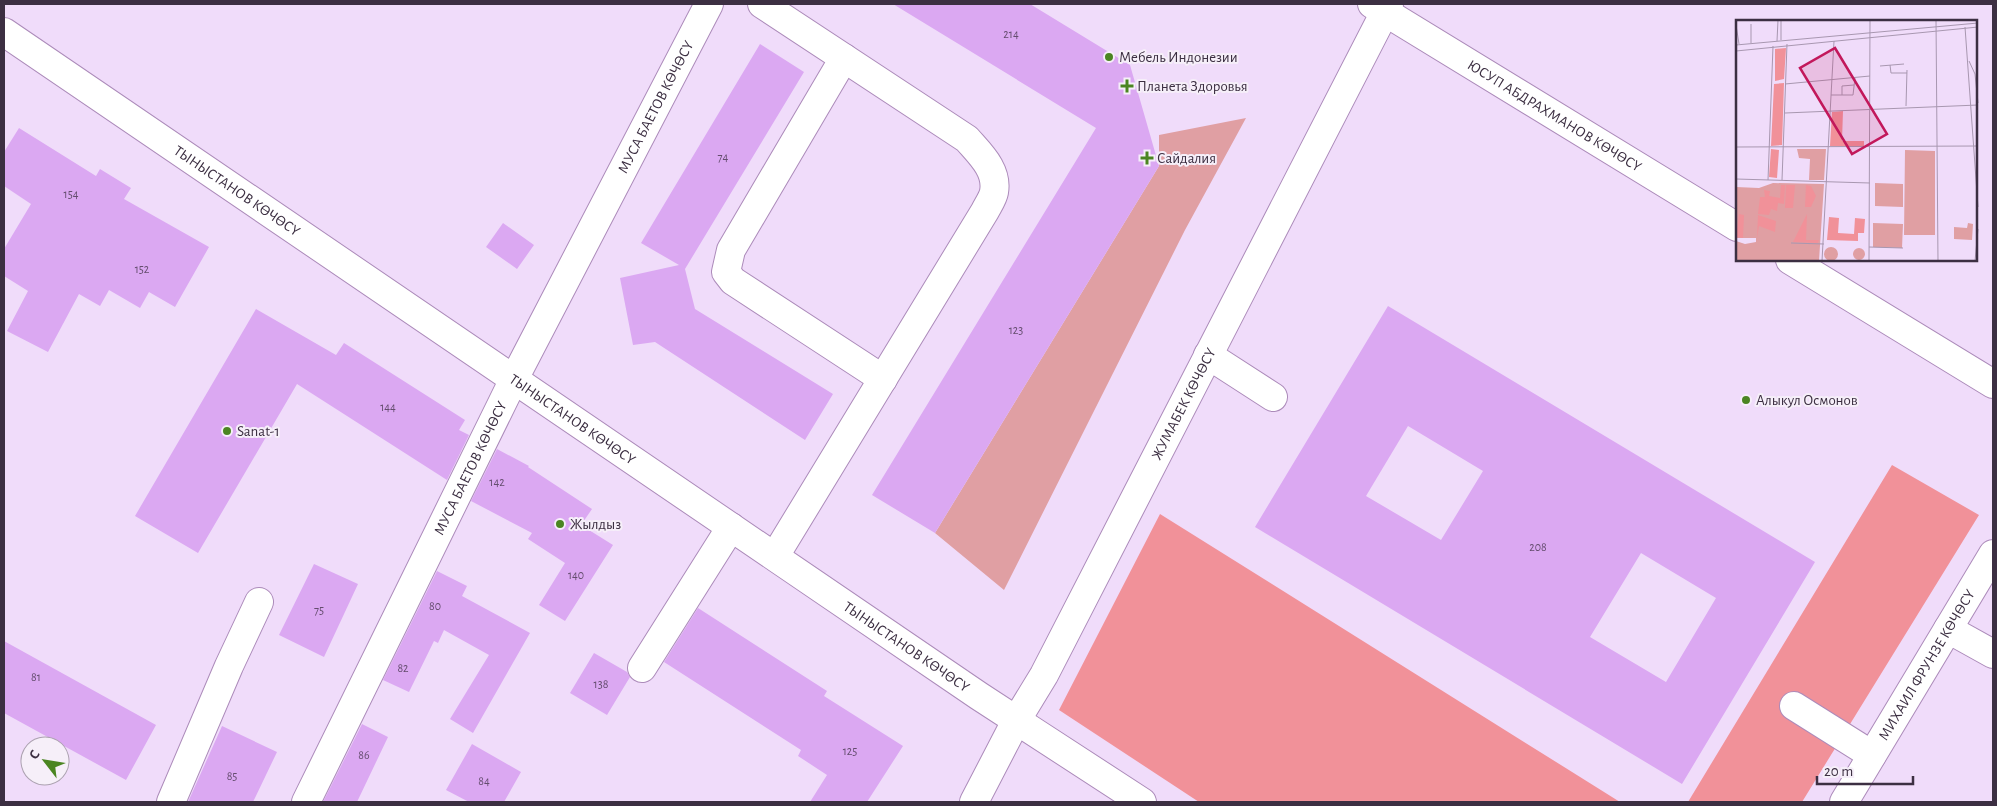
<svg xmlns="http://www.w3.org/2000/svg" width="1997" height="806" font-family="'Alegreya Sans',sans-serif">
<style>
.green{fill:#e09fa3}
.forest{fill:#f19199}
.building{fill:#dba8f2;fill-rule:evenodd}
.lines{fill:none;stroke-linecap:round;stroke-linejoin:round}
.minor-casing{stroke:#ac8bba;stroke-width:30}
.major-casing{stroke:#ac8bba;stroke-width:30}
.minor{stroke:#fff;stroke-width:28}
.major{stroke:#fff;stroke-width:28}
.poi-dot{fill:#4b8522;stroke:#f6eff9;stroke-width:2}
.labels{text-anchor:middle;stroke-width:4;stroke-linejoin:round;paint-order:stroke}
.number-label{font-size:12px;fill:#644d6e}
.poi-label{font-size:15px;fill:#3c2f42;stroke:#f6eff9;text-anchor:start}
.street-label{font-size:15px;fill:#3c2f42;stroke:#f6eff9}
.inset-road{fill:none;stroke:#a897b0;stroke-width:1}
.view{fill:#c2185b;fill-opacity:0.15;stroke:#c2185b;stroke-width:2.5}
.inset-edge{fill:none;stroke:#3c2f42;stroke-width:2.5}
</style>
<rect width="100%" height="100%" fill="#f0dcfa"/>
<path class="green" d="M1246 118 1185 230 1004 590 935 533 1159 166V135Z"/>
<path class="forest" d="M1892 465 1979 515 1802 802H1688Z
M1160 514 1620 802H1199L1059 710Z"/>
<path class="building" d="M893 4H1030L1130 65 1159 166 935 533 872 495 1096 128Z
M760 44 804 72 685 269 695 309 833 394 805 440 655 342 633 345 620 278 679 265 641 243Z
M19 128 96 176 100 169 131 188 124 199 209 247 175 307 149 292 140 308 109 290 100 306 79 294 48 352 7 331 28 291 4 276V249L31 204 4 186V152Z
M503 223 534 245 517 269 486 247Z
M1388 306 1815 562 1682 784 1255 527ZM1408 426 1483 471 1441 540 1366 496ZM1641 553 1716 598 1666 682 1590 637Z
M256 309 336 355 344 343 465 420 459 430 469 435 447 480 297 384 198 553 135 516Z
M497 449 529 466 528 467 592 509 581 525 613 545 565 621 539 605 565 563 528 539 532 533 471 501Z
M314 564 358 584 324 657 279 635Z
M437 571 467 586 462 596 530 633 473 733 450 719 489 655 444 630 438 643 434 641 409 692 383 680Z
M698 608 827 691 824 696 903 746 867 802H810L827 775 798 756 801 750 664 662Z
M4 641 156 725 126 780 4 713Z
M594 653 627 672 630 677 607 715 570 693Z
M362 724 388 737 357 802H323Z
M222 726 277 752 253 802H188Z
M472 744 521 772 504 802H469L446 790Z"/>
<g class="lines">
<defs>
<g id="minor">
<path d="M762 4 967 139C980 154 998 170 994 192 993 198 988 205 985 211L775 556"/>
<path id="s1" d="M4 32 979 696 1142 802"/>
<path d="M844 58 731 250 726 272 733 281 883 379"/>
<path d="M1208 355 1273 397"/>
<path d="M1948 629 1993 654"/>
<path d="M642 668 731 527"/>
<path d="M1794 706 1872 755"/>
<path d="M171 802 229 666 259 602"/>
<path id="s2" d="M306 802 514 379 709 4"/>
<path id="s3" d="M974 802 1016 721 1044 675 1389 4"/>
</g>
<g id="major">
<path id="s4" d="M1372 4 1737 227"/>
<path d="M1790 260 1993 384"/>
<path id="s5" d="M1844 802 1993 554"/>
</g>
</defs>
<use href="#minor" class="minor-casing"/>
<use href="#major" class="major-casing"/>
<use href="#minor" class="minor"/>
<use href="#major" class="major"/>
</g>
<g class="poi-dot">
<circle cx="1109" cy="57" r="5"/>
<path d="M1124.5 78.5h5v5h5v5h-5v5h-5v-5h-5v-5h5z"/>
<path d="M1144.5 150.5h5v5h5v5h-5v5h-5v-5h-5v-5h5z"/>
<circle cx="1746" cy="400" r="5"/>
<circle cx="227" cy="431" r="5"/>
<circle cx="560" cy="524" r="5"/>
</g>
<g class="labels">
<g class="number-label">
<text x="1011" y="38">214</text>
<text x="723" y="161">74</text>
<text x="71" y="198">154</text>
<text x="142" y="273">152</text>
<text x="1016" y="334">123</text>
<text x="388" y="411">144</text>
<text x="497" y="486">142</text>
<text x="1538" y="551">208</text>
<text x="576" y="579">140</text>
<text x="435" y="610">80</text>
<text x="319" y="614">75</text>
<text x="403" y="672">82</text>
<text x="36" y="681">81</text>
<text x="601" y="688">138</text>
<text x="850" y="755">125</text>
<text x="364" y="759">86</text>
<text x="232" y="780">85</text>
<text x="484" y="785">84</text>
</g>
<g class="poi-label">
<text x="1119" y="62">Мебель Индонезии</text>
<text x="1137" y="91">Планета Здоровья</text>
<text x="1157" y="163">Сайдалия</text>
<text x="1756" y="405">Алыкул Осмонов</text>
<text x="237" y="436">Sanat-1</text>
<text x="570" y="529">Жылдыз</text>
</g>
<g class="street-label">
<text dy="5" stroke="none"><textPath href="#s2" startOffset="778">МУСА БАЕТОВ КӨЧӨСҮ</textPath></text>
<text dy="5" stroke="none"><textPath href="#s4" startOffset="214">ЮСУП АБДРАХМАНОВ КӨЧӨСҮ</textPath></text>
<text dy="5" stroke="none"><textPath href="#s1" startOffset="282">ТЫНЫСТАНОВ КӨЧӨСҮ</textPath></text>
<text dy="5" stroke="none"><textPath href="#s3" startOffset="450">ЖУМАБЕК КӨЧӨСҮ</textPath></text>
<text dy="5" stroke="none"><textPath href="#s1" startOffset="688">ТЫНЫСТАНОВ КӨЧӨСҮ</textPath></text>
<text dy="5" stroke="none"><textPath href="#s2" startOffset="372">МУСА БАЕТОВ КӨЧӨСҮ</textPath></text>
<text dy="5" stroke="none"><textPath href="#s1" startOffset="1092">ТЫНЫСТАНОВ КӨЧӨСҮ</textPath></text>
<text dy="5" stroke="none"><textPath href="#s5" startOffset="160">МИХАИЛ ФРУНЗЕ КӨЧӨСҮ</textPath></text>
</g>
</g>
<g transform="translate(1736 20)">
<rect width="241" height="241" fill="#f0dcfa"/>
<path d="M61 129H90L88 160H73L74 139 63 138ZM169 130 199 131V215H168ZM37 163 88 164 83 241H0V221L9 224 20 222V218H0V167L23 168ZM139 163 167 164V187L139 186ZM137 203 167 204 166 228 137 227ZM232 203 237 204 236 220 218 219V207L231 208ZM88 234a7 7 0 1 1 14 0a7 7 0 1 1-14 0ZM117 234a6 6 0 1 1 12 0a6 6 0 1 1-12 0Z" fill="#e09fa3"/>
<path d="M50 28 48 59 39 61V29ZM48 63 46 125 35 126 38 64ZM107 91 106 121H128V126H94L96 92ZM35 129 43 130 41 158 33 157ZM45 165H49L48 184 42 183 41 191 35 189 33 195 22 194 24 177H29L28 170 34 171 33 176 44 178ZM50 165H59L57 188H49ZM70 165 75 166 80 176 75 187H69ZM0 193 1 210 3 194 8 195 7 218 0 217ZM71 194 70 220H83L82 223 57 222ZM22 195 40 201 39 212 23 206 21 218ZM93 197 103 198 102 213 118 214 119 198 129 199 128 213H122V221L91 220Z" fill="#f19199"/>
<path class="inset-road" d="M200 0 202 241M15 4V23M0 5 3 24M229 7 242 187M45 20V0M41 21 42 0M0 25 242 3M0 31 242 7M233 41 239 54 242 83M154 45 155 53H171M144 46 168 44M49 64 134 56M0 66V108M95 75H117L119 58M106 75V66L118 65M170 86 171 50M49 93 242 85M0 127 242 126M0 159 134 163M32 160 37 26M46 160 51 24M55 223 88 224M133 227 167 228M86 241 98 21M133 241 134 0M239 241 242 209"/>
<path class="view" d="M99 28 151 114 116 134 64 48Z"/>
<rect width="241" height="241" class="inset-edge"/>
</g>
<rect width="1997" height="806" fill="none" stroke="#3c2f42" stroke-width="10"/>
<g transform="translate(45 761) rotate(301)"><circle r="24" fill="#f6eff9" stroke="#aca2b0"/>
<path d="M0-4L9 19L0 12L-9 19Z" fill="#4b8522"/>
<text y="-8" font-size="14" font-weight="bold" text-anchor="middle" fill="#3c2f42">С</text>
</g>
<path d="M1817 776v8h96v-8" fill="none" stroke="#3c2f42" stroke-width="2.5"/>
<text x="1824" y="776" font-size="15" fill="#3c2f42" stroke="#f6eff9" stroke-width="4" paint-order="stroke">20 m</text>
</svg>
